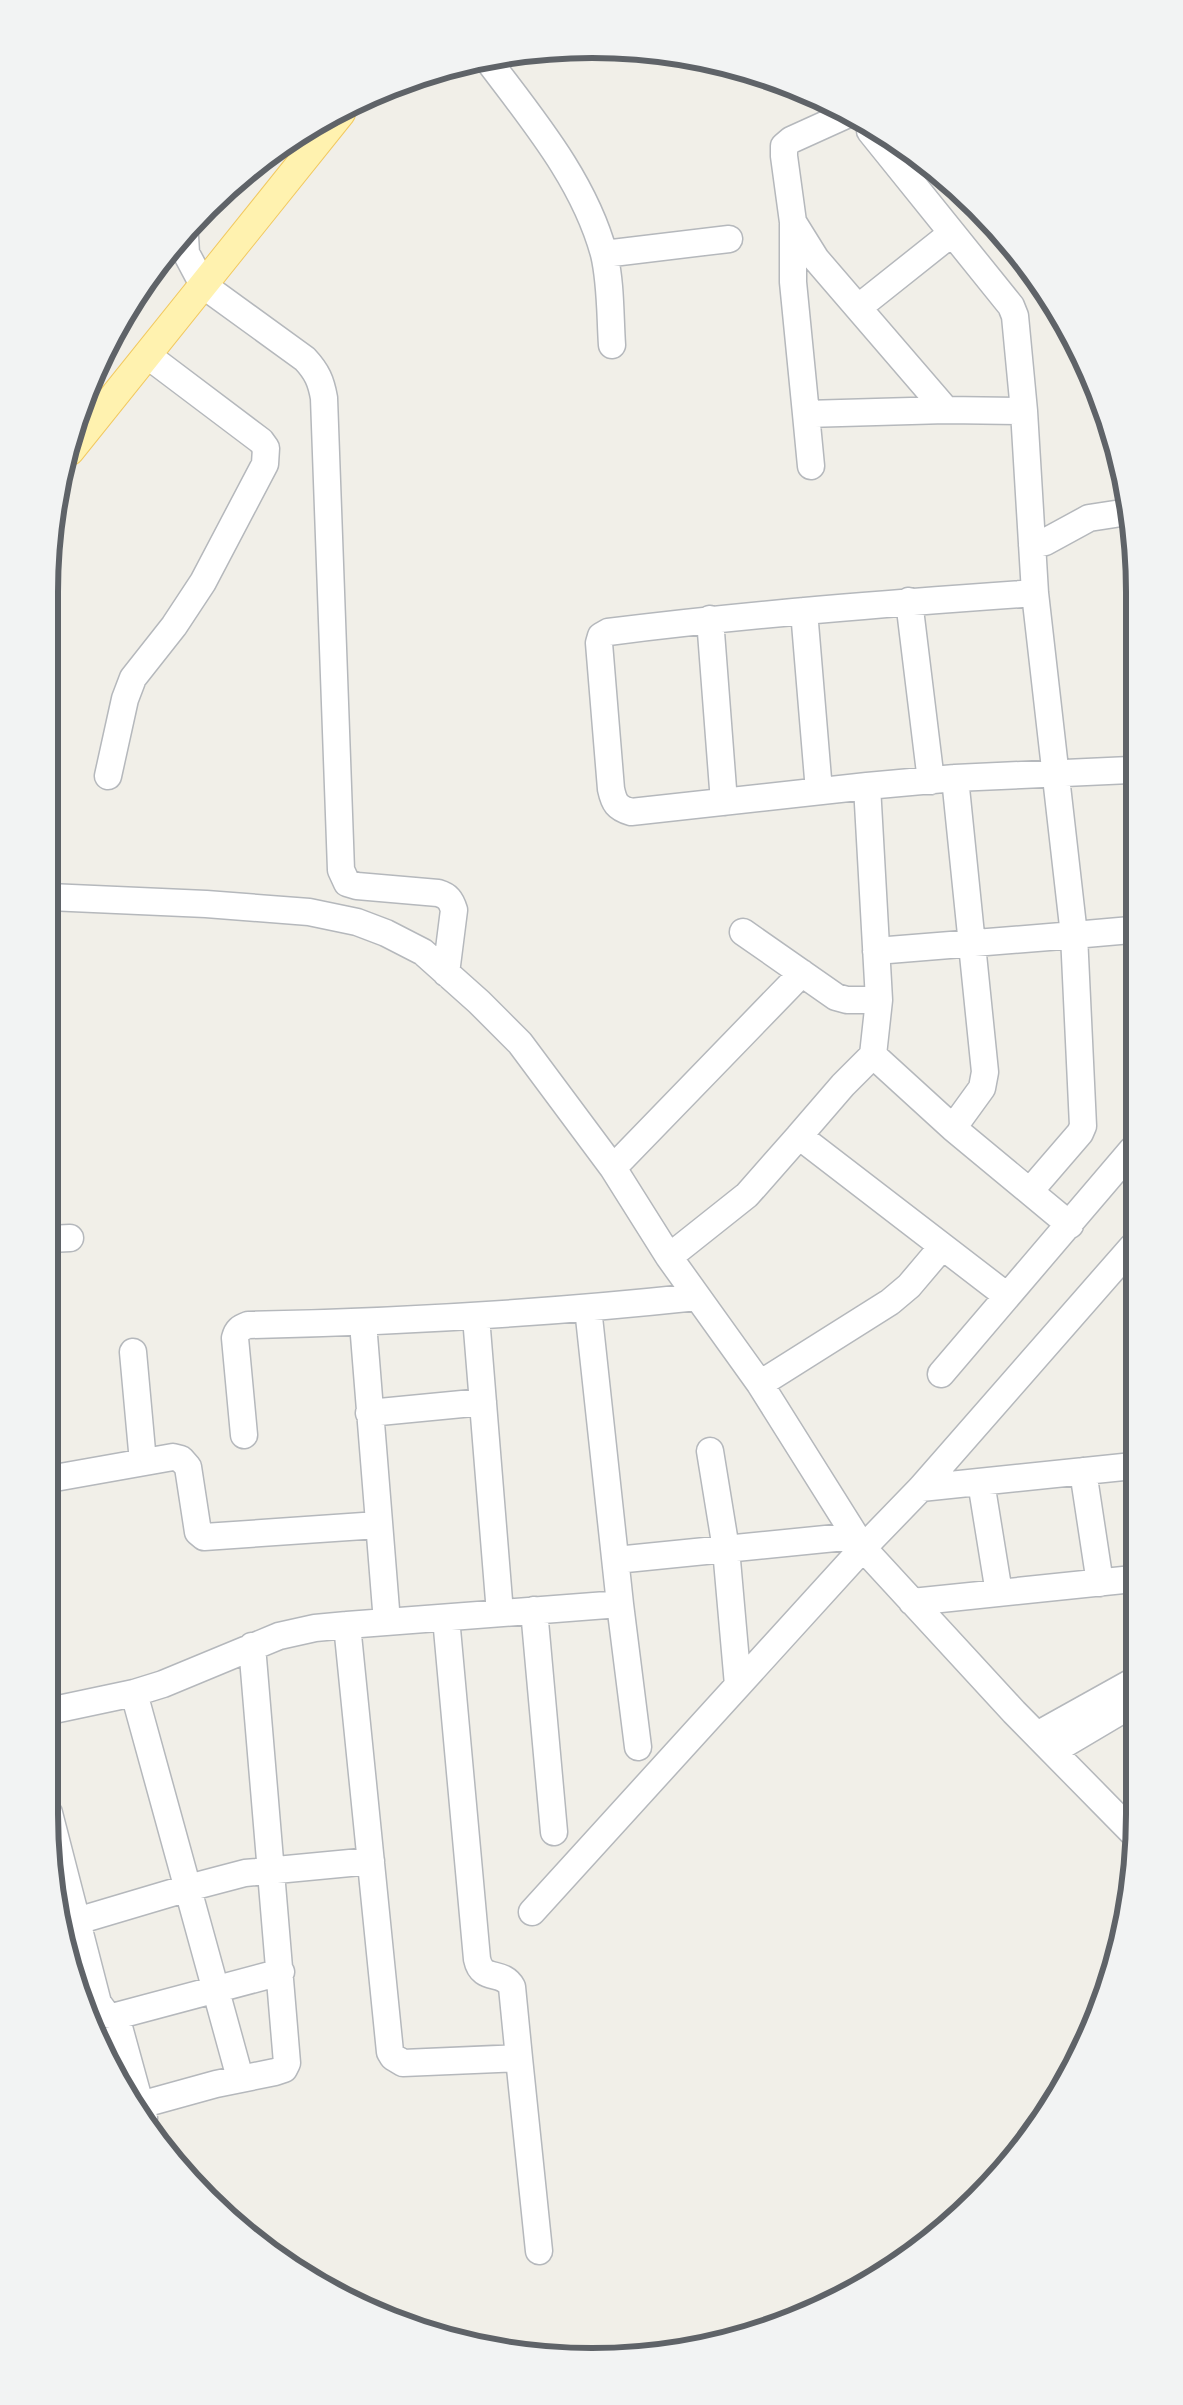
<svg xmlns="http://www.w3.org/2000/svg" width="1183" height="2405" font-family="'Source Sans 3',sans-serif">
<style>
.lines{fill:none;stroke-linecap:round;stroke-linejoin:round}
.minor-casing{stroke:#b5b8bc;stroke-width:29}
.major-casing{stroke:#f2c960;stroke-width:30}
.minor{stroke:#fff;stroke-width:26}
.major{stroke:#fff2af;stroke-width:28}
.rim{fill:none;stroke:#5f6368;stroke-width:6}
</style>
<rect width="100%" height="100%" fill="#f1efe8"/>
<g class="lines">
<defs>
<path id="minor" d="M487 59C532 119 584 180 604 254 611 283 610 315 612 345
M844 116 791 140 784 146V156L793 222 816 259 946 410
M870 131 1011 306 1015 316 1024 411 1035 593 1074 935 876 951
M793 222V282L806 414 946 410 1024 411
M185 236 186 253 203 285 305 359C317 372 321 381 324 398L341 870 347 883 357 886 438 893C448 896 451 900 454 910L446 973
M604 254 729 239
M859 307 952 233
M85 399 98 416
M806 414 811 466
M1032 545 1045 542 1089 518 1115 514
M909 601 931 781
M804 611 819 791
M710 619 724 802
M108 776 125 699 133 678 174 626 203 582 265 464 266 448 261 441 147 355
M867 786 631 812C617 808 614 803 611 789L599 643 601 636 608 632C750 614 893 603 1035 593
M49 897 206 904 309 912 357 922 386 933 423 952 479 1002 520 1043 613 1168 669 1257 760 1384 863 1548 1014 1712 1132 1832
M743 932 836 997 847 1000H879
M873 1055 953 1128 1070 1225
M953 1128 982 1088 985 1072 955 778
M613 1168 802 973
M1030 1191 1080 1133 1083 1126 1074 935 1131 930
M49 1239 70 1238
M669 1257 747 1195 799 1136
M1007 1296 799 1136 843 1085 873 1055 879 1000 867 786 955 778 1130 770
M476 1317 500 1613
M363 1323 387 1622
M133 1352 143 1462
M941 1374 1132 1150
M760 1384 890 1302 909 1286 942 1247
M369 1413 483 1402
M244 1435 235 1338C237 1330 240 1328 248 1325 398 1322 548 1313 697 1297
M710 1451 726 1549 738 1685
M1083 1471 1100 1583
M49 1479 173 1457 181 1459 188 1467 198 1532 204 1537 378 1525
M981 1482 999 1593
M921 1488 1133 1466
M616 1560 855 1536
M912 1602 1133 1579
M620 1604 638 1747
M534 1610 554 1832
M446 1618 477 1959C482 1983 502 1969 512 1987L519 2058 403 2063 393 2057 390 2052 347 1625 620 1604 588 1308
M134 1693 240 2078
M49 1711 134 1693 163 1684 279 1636 315 1628 347 1625
M1037 1735 1134 1681
M1053 1751 1134 1703
M49 1813 98 2003 106 2014 116 2016 281 1972
M532 1912 863 1548 921 1488 1132 1247
M77 1921 188 1888 245 1873 371 1861
M116 2016 144 2118
M519 2058 539 2251
M140 2105 216 2084 275 2072 284 2069 287 2063 252 1646"/>
<path id="major" d="M70 451 341 113"/>
</defs>
<use href="#minor" class="minor-casing"/>
<use href="#major" class="major-casing"/>
<use href="#minor" class="minor"/>
<use href="#major" class="major"/>
</g>
<path d="M0 0H1183V2405H0ZM592 58H592A534 534 0 0 1 1126 592V1814A534 534 0 0 1 592 2348H592A534 534 0 0 1 58 1814V592A534 534 0 0 1 592 58Z" fill="#f2f3f3" fill-rule="evenodd"/>
<path class="rim" d="M592 58H592A534 534 0 0 1 1126 592V1814A534 534 0 0 1 592 2348H592A534 534 0 0 1 58 1814V592A534 534 0 0 1 592 58Z"/>
</svg>
